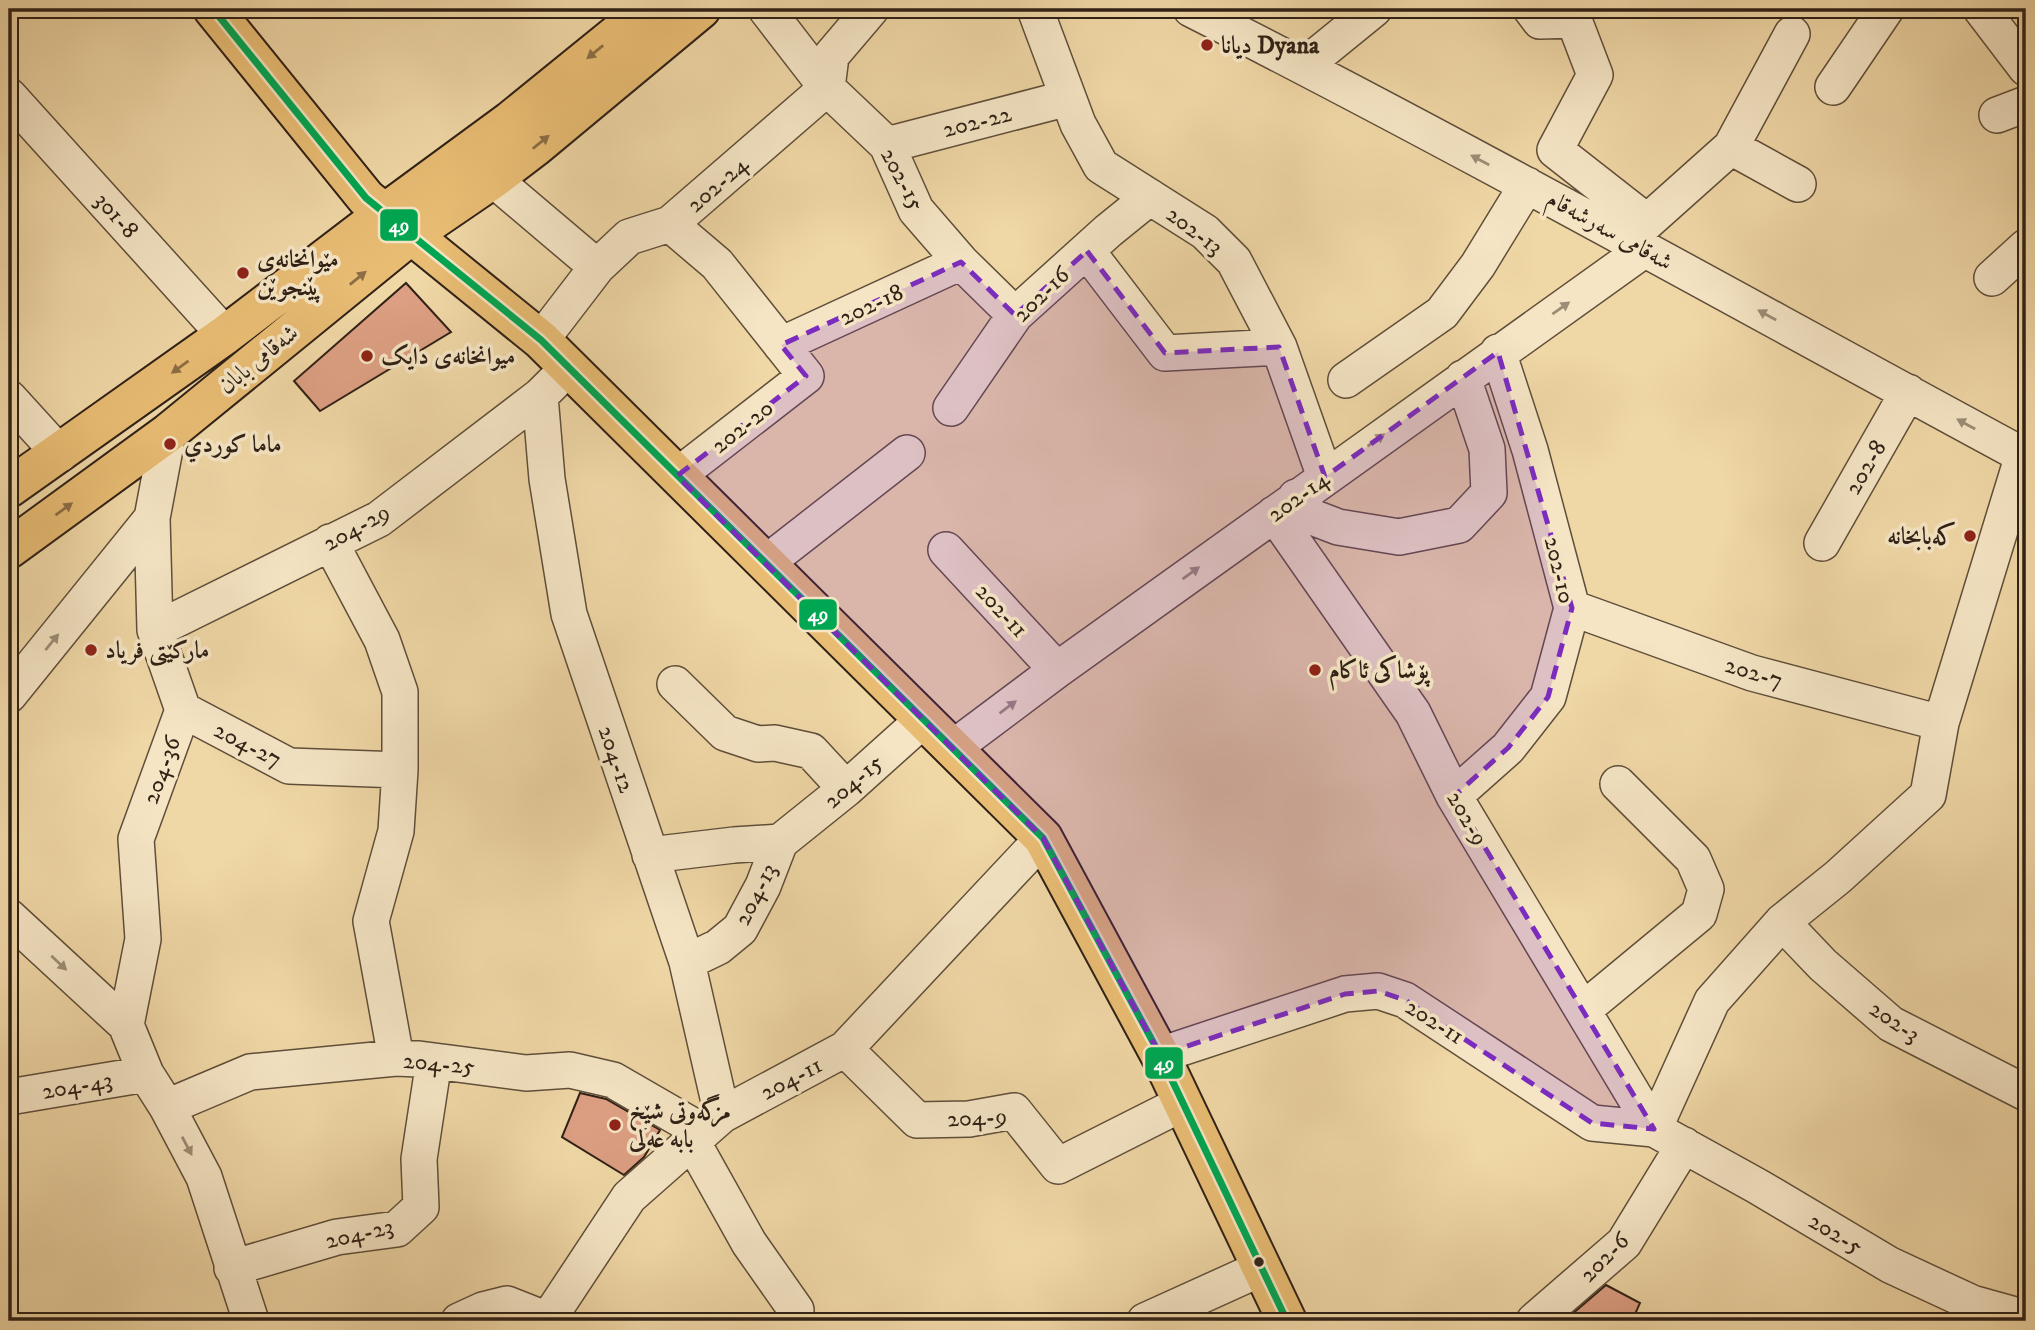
<svg xmlns="http://www.w3.org/2000/svg" width="2035" height="1330" font-family="'IM FELL DW Pica',Amiri,serif">
<style>
.building{fill:#dd9f83;stroke:#2f2116;stroke-width:2}
.lines{fill:none;stroke-linecap:round;stroke-linejoin:round}
.minor-casing{stroke:#5f4e3a;stroke-width:38}
.major-casing{stroke:#2f2116;stroke-width:42}
.minor{stroke:#f5e5c5;stroke-width:35}
.major{stroke:#e8bc73;stroke-width:38}
.bus-1-casing{stroke:#f5e5c5;stroke-width:12}
.bus-1{stroke:#00a651;stroke-width:7}
.oneway{fill:#8c6e44}
.oneway2{fill:#9c8d76}
.marked{fill:#7b2cbf;fill-opacity:0.2;stroke:#7b2cbf;stroke-width:5;stroke-dasharray:14 9;stroke-linejoin:round}
.poi-dot{fill:#8f2418;stroke:#f5e5c5;stroke-width:2.5}
.bus-dot{fill:#2f2116;stroke:#f5e5c5;stroke-width:2.5}
.labels{text-anchor:middle;stroke-width:7;stroke-linejoin:round;paint-order:stroke}
.poi-label{font-size:24px;font-weight:bold;fill:#2f2116;stroke:#f5e5c5;text-anchor:start}
.street-label{font-size:24px;fill:#2f2116;stroke:#f5e5c5}
.line-badge{stroke:#f5e5c5;stroke-width:2.5}
.badge-label{font-size:19px;text-anchor:middle;font-weight:bold;fill:#fff}
</style>
<rect width="100%" height="100%" fill="#f0d7a6"/>
<filter id="stains"><feTurbulence type="fractalNoise" baseFrequency=".00286" numOctaves="4"/><feColorMatrix values="0 0 0 0 .2 0 0 0 0 .09 0 0 0 0 .02 0 0 0 .5 -.17"/></filter>
<radialGradient id="worn" r=".72"><stop offset=".6" stop-color="#630" stop-opacity="0"/><stop offset="1" stop-color="#630" stop-opacity=".3"/></radialGradient>
<path class="building" d="M406 283 451 332 320 411 294 381Z
M580 1093 606 1099 660 1130 644 1157 624 1175 562 1137Z
M1606 1285 1640 1303 1632 1321H1564Z"/>
<g class="lines">
<defs>
<path id="minor" d="M766 9 827 88 887 145 916 210 961 262 1015 315
M1035 9 1078 124 1101 166 1205 232 1234 261 1279 347 1325 477
M1191 9C1473 152 1748 307 2026 457
M1531 9 1540 21 1574 20
M1981 9 2026 68
M1574 20 1595 75 1555 150 1647 222
M1304 66 1374 9
M1833 87 1886 9
M9 96 225 335
M1997 115 2026 104
M887 145 1068 98
M1731 147 1798 184
M493 179 597 267
M670 224 717 264 806 376 677 476
M1628 239 1731 147 1792 34
M1087 251 1165 353 1279 347
M1992 278 2026 247
M541 340 597 267 629 237 670 224 827 88 831 56 871 9
M781 345 961 262
M1346 380 1442 313 1478 265 1527 185
M540 396 547 479 569 614 687 962 722 1115
M9 398 60 454
M951 408 1015 315 1108 231 1150 197
M1296 497 1312 517 1338 527 1399 537 1459 525 1489 493 1487 449 1463 378
M1274 514 1413 713 1454 796 1654 1129
M330 542 382 640 400 692V770L396 831 371 921 396 1058
M1822 543 1908 392
M946 550 1057 670
M766 563 907 453
M1572 608 1752 673 1941 723
M155 630 379 519 540 396 553 383
M675 684 725 733 758 744 775 743 811 751 846 789
M9 695 152 518 168 433
M183 710 289 766 400 770
M953 748 1057 670 1645 249
M1454 796 1508 748 1548 697 1572 608 1530 450 1498 352
M650 855 734 845 780 842
M9 917 126 1025 146 1074 167 1107 204 1177 251 1321
M1782 922 1823 965 1891 1024 2026 1093
M687 962 718 947 740 929 763 886 780 842 846 789 924 719
M1583 1010 1699 914 1706 889 1693 859 1618 784
M126 1025 143 939 136 839 183 710 155 630 152 518
M845 1049 917 1120 969 1119 1014 1111 1058 1166 1183 1103
M1160 1055 1345 994 1378 991 1405 1000 1592 1123 1654 1129 1757 1186 1890 1265 1972 1303 2026 1318
M9 1097 146 1074
M167 1107 250 1072 396 1058 419 1059 526 1073 570 1070 613 1080 703 1132
M1654 1129 1712 1001 1782 922 1838 877 1928 795 1941 723 2023 455
M692 1141 749 1243 796 1310
M232 1268 337 1237 397 1229 421 1207 419 1159 434 1061
M459 1321 483 1310 507 1304 550 1321
M547 1321 629 1197 722 1115 845 1049 1043 838
M1145 1321 1262 1268
M1534 1321 1624 1243 1684 1145"/>
<path id="major" d="M213 9 366 198 541 340 1043 838 1160 1055 1287 1321
M9 488 225 335 386 212 510 121 648 9
M9 549 168 433 411 235 493 179 535 147 701 9"/>
</defs>
<use href="#minor" class="minor-casing"/>
<use href="#major" class="major-casing"/>
<use href="#minor" class="minor"/>
<use href="#major" class="major"/>
<defs>
<path id="bus-1" d="M213 9 366 198 541 340 1043 838 1160 1055 1287 1321"/>
</defs>
<use href="#bus-1" class="bus-1-casing"/>
<use href="#bus-1" class="bus-1"/>
</g>
<defs><path id="oneway-solid" d="M-6-.8H1V-3.2L6.5 0L1 3.2V.8H-6Z" transform="scale(1.75)"/></defs>
<g class="oneway">
<use href="#oneway-solid" transform="translate(595 52) rotate(141)"/>
<use href="#oneway-solid" transform="translate(541 142) rotate(-39)"/>
<use href="#oneway-solid" transform="translate(358 278) rotate(-39)"/>
<use href="#oneway-solid" transform="translate(180 367) rotate(144)"/>
<use href="#oneway-solid" transform="translate(64 509) rotate(-36)"/>
</g>
<g class="oneway2">
<use href="#oneway-solid" transform="translate(1480 160) rotate(-152)"/>
<use href="#oneway-solid" transform="translate(1561 308) rotate(-35)"/>
<use href="#oneway-solid" transform="translate(1767 315) rotate(-151)"/>
<use href="#oneway-solid" transform="translate(1966 424) rotate(-151)"/>
<use href="#oneway-solid" transform="translate(1376 440) rotate(-36)"/>
<use href="#oneway-solid" transform="translate(1191 573) rotate(-36)"/>
<use href="#oneway-solid" transform="translate(52 642) rotate(-51)"/>
<use href="#oneway-solid" transform="translate(1008 707) rotate(-37)"/>
<use href="#oneway-solid" transform="translate(59 963) rotate(43)"/>
<use href="#oneway-solid" transform="translate(187 1146) rotate(62)"/>
</g>
<path class="marked" d="M1087 251 1165 353 1279 347 1325 477 1498 352 1572 608 1548 697 1508 748 1454 796 1654 1129 1592 1123 1405 1000 1378 991 1345 994 1160 1055 1043 838 677 476 806 376 781 345 961 262 1015 315Z"/>
<g class="poi-dot">
<circle cx="1207" cy="45" r="7"/>
<circle cx="243" cy="273" r="7"/>
<circle cx="367" cy="356" r="7"/>
<circle cx="170" cy="444" r="7"/>
<circle cx="1970" cy="536" r="7"/>
<circle cx="91" cy="650" r="7"/>
<circle cx="1315" cy="670" r="7"/>
<circle cx="615" cy="1125" r="7"/>
</g>
<circle class="bus-dot" cx="1259" cy="1262" r="6"/>
<g class="labels">
<g class="poi-label">
<text x="1221" y="53">دیانا Dyana</text>
<text x="257" y="267">مێوانخانەی<tspan x="257" dy="28">پێنجوێن</tspan></text>
<text x="381" y="364">میوانخانەی دایک</text>
<text x="184" y="452">ماما كوردي</text>
<text x="1956" y="544" text-anchor="end">کەبابخانە</text>
<text x="105" y="658">مارکێتی فریاد</text>
<text x="1329" y="678">پۆشاکی ئاکام</text>
<text x="629" y="1119">مزگەوتی شێخ<tspan x="629" dy="28">بابە عەلی</tspan></text>
</g>
<g class="street-label">
<text transform="translate(977 121) rotate(-14)" y="8">202-22</text>
<text transform="translate(903 179) rotate(62)" y="8">202-15</text>
<text transform="translate(717 184) rotate(-41)" y="8">202-24</text>
<text transform="translate(117 215) rotate(48)" y="8">301-8</text>
<text transform="translate(1195 230) rotate(37)" y="8">202-13</text>
<text transform="translate(1610 230) rotate(29)" y="8">شەقامی سەرشەقام</text>
<text transform="translate(1041 294) rotate(-44)" y="8">202-16</text>
<text transform="translate(871 304) rotate(-25)" y="8">202-18</text>
<text transform="translate(258 359) rotate(-39)" y="8">شەقامی بابان</text>
<text transform="translate(742 426) rotate(-38)" y="8">202-20</text>
<text transform="translate(1865 467) rotate(-60)" y="8">202-8</text>
<text transform="translate(1298 496) rotate(-36)" y="8">202-14</text>
<text transform="translate(356 527) rotate(-29)" y="8">204-29</text>
<text transform="translate(1560 570) rotate(77)" y="8">202-10</text>
<text transform="translate(1002 610) rotate(47)" y="8">202-11</text>
<text transform="translate(1754 672) rotate(17)" y="8">202-7</text>
<text transform="translate(248 744) rotate(27)" y="8">204-27</text>
<text transform="translate(617 759) rotate(71)" y="8">204-12</text>
<text transform="translate(161 770) rotate(-70)" y="8">204-36</text>
<text transform="translate(853 781) rotate(-41)" y="8">204-15</text>
<text transform="translate(1468 818) rotate(60)" y="8">202-9</text>
<text transform="translate(755 894) rotate(-63)" y="8">204-13</text>
<text transform="translate(1435 1021) rotate(32)" y="8">202-11</text>
<text transform="translate(1895 1021) rotate(34)" y="8">202-3</text>
<text transform="translate(439 1063) rotate(5)" y="8">204-25</text>
<text transform="translate(791 1078) rotate(-28)" y="8">204-11</text>
<text transform="translate(77 1085) rotate(-10)" y="8">204-43</text>
<text transform="translate(977 1117) rotate(-3)" y="8">204-9</text>
<text transform="translate(359 1233) rotate(-13)" y="8">204-23</text>
<text transform="translate(1836 1233) rotate(31)" y="8">202-5</text>
<text transform="translate(1604 1257) rotate(-45)" y="8">202-6</text>
</g>
</g>
<g class="line-badge">
<rect x="379" y="208" width="40" height="34" rx="7" fill="#00a651"/>
<rect x="798" y="598" width="40" height="33" rx="7" fill="#00a651"/>
<rect x="1144" y="1046" width="40" height="34" rx="7" fill="#00a651"/>
</g>
<g class="badge-label">
<text x="399" y="232">49</text>
<text x="818" y="621">49</text>
<text x="1164" y="1070">49</text>
</g>
<rect width="2035" height="1330" fill="none" stroke="#f0d7a6" stroke-width="35"/>
<rect x="10" y="10" width="2014" height="1309" fill="none" stroke="#2f2116" stroke-width="3.5"/>
<rect x="18" y="18" width="2000" height="1295" fill="none" stroke="#2f2116" stroke-width="2"/>
<rect width="100%" height="100%" filter="url(#stains)"/>
<rect width="100%" height="100%" fill="url(#worn)"/>
</svg>
